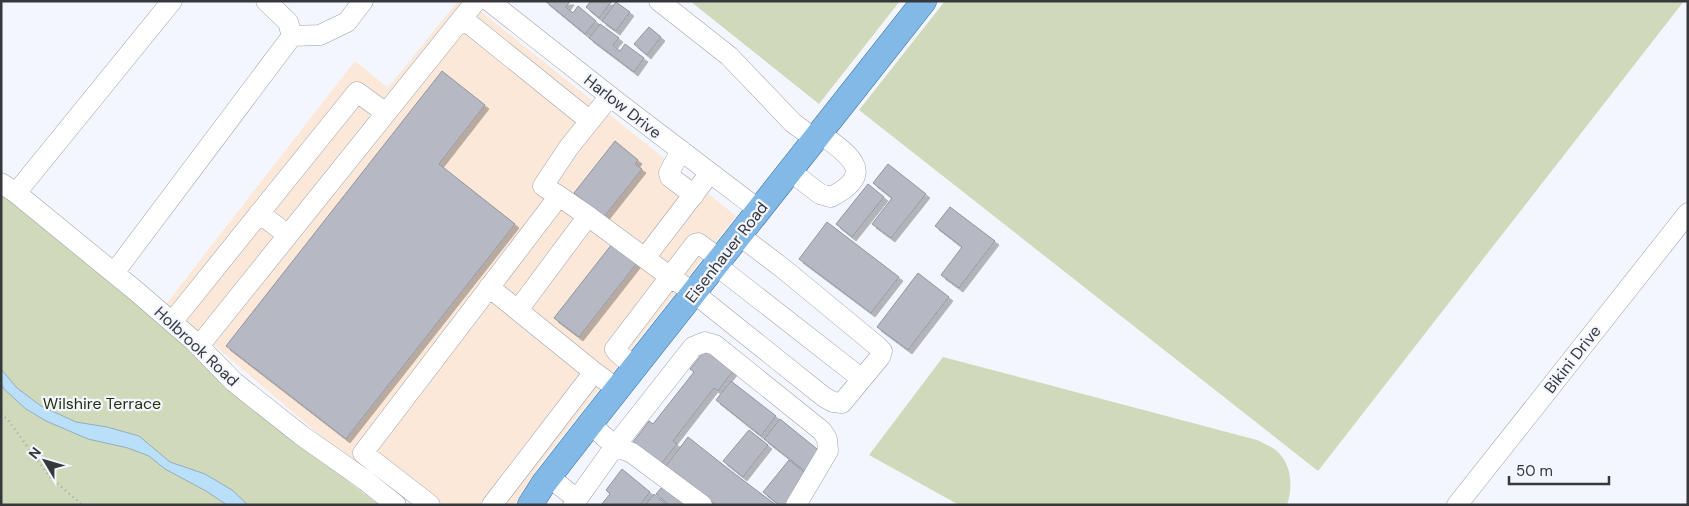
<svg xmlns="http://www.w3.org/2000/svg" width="1689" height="506" font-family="'DM Sans',sans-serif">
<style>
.commercial{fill:#fbe8d8}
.green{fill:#d0daba}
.water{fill:#bae0f9;stroke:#92aec0}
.building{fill:#b6b9c3;stroke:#92959f;filter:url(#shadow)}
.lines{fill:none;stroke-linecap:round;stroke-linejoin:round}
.minor-casing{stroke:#9ea1ab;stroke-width:21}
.major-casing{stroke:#336ea0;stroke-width:26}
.path{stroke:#a6a9af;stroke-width:2.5;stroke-dasharray:1 4;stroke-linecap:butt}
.minor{stroke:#fff;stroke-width:20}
.major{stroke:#83b9e6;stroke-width:25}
.labels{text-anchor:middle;stroke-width:4.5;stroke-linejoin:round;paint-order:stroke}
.street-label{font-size:16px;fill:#36383c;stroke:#f3f6fe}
.park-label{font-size:16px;fill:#27300c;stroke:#f3f6fe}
</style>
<defs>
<filter id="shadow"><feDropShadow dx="4" dy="4" stdDeviation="0" flood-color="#0004"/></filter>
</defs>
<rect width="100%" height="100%" fill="#f3f6fe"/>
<path class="commercial" d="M458 1H468L736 216 540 464 514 505H418L323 438 166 304 355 61 388 88Z"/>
<path class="green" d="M690 1H900L819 104Z
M945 1H1684L1318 471 859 110Z
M1 191 151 311 233 391 379 505H1Z
M943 357 1257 440C1263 443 1273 447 1278 452 1292 466 1293 487 1287 505H959L869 455Z"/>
<path class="water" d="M1 369 17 388 41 406 76 422 107 427 139 436 170 462 205 474 232 490 248 505H227L206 491 165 469 149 456 128 448 88 439 46 421 26 409 4 389 1 383Z"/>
<path class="building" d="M545 1H570L566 7 573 13 578 6 596 21 585 34Z
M591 1H612L599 18 586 7Z
M616 2 630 12 616 31 602 21Z
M600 24 619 38 613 45 620 51 625 44 644 58 634 72 589 38Z
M649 27 661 37 647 55 634 44Z
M442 71 485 105 439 164 515 224 346 439 226 346Z
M615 141 638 160 635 164 642 169 604 217 574 193Z
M888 164 926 194 891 238 872 224 892 198 873 183Z
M868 184 884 197 852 237 836 224Z
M950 207 995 241 959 288 941 275 962 247 935 226Z
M827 222 899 277 871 313 799 259Z
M612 244 637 263 579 337 554 318Z
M918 273 949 297 908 350 877 327Z
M706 349 734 370 718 391 714 388 673 441 677 444 661 464 633 442 649 421 653 424 694 372 690 369Z
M731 381 776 416 761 436 716 400Z
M780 419 822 453 806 472 764 439Z
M749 430 768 445 743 477 723 461Z
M688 437 731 471 776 505H716L666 466Z
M789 460 809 476 786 505H779L763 492Z
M622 469 650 492 640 505H601L610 494 606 490Z
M662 487 685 505H669L656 494Z
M654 494 667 505H645Z"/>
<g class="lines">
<defs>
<path id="minor" d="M489 1 616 101 759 210
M659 1 729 56 793 123 815 139
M462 18 590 121
M292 36 320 35 347 22 363 1
M681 150 669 173 670 177 694 195
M790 171 820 194 831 197C879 172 847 154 820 133
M1 183 16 193 136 291 194 341 234 382 301 435 365 480 396 505
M16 193 172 1
M559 196 543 186 569 147 610 96
M259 213 288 235
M645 258 710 173
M716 265 862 379
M114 273 292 36 288 22 266 1
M489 287 594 372
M518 310 588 216 669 276 694 293 824 397 833 402 842 403 880 357 882 351 877 346 785 270 739 235
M172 322 357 92 386 113
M199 346 476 1
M635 367 617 352 615 349 695 244 698 243 720 259
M590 424 615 446 632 453 702 505
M549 477 577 499
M430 505 363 453 559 196 588 216
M492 505 594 372 617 389
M573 505 615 446 693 347 705 342 715 345 822 431 827 439 828 451 796 505
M1457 505 1688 213"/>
<path id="major" d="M530 505 544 483 590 424 924 1"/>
</defs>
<use href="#minor" class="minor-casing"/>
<use href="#major" class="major-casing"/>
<path class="path" d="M1 414 8 420 49 476 82 505"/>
<use href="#minor" class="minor"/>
<use href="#major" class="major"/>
</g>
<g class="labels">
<g class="street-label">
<text transform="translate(623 106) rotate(38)" y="6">Harlow Drive</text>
<text transform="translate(726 252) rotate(-52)" y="6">Eisenhauer Road</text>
<text transform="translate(197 346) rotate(43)" y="6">Holbrook Road</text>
<text transform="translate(1572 359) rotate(-52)" y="6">Bikini Drive</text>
</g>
<g class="park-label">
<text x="102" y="409">Wilshire Terrace</text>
</g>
</g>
<rect width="1689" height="506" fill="none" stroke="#36383c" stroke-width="5"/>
<g transform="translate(45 461) rotate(308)" stroke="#f3f6fe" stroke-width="4" paint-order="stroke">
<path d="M0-4L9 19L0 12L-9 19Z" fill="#36383c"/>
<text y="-8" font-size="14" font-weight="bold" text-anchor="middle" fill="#36383c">N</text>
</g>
<path d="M1509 476v8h100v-8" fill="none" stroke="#36383c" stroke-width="2.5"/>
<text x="1516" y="476" font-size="15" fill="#36383c" stroke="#f3f6fe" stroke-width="4" paint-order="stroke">50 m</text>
</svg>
